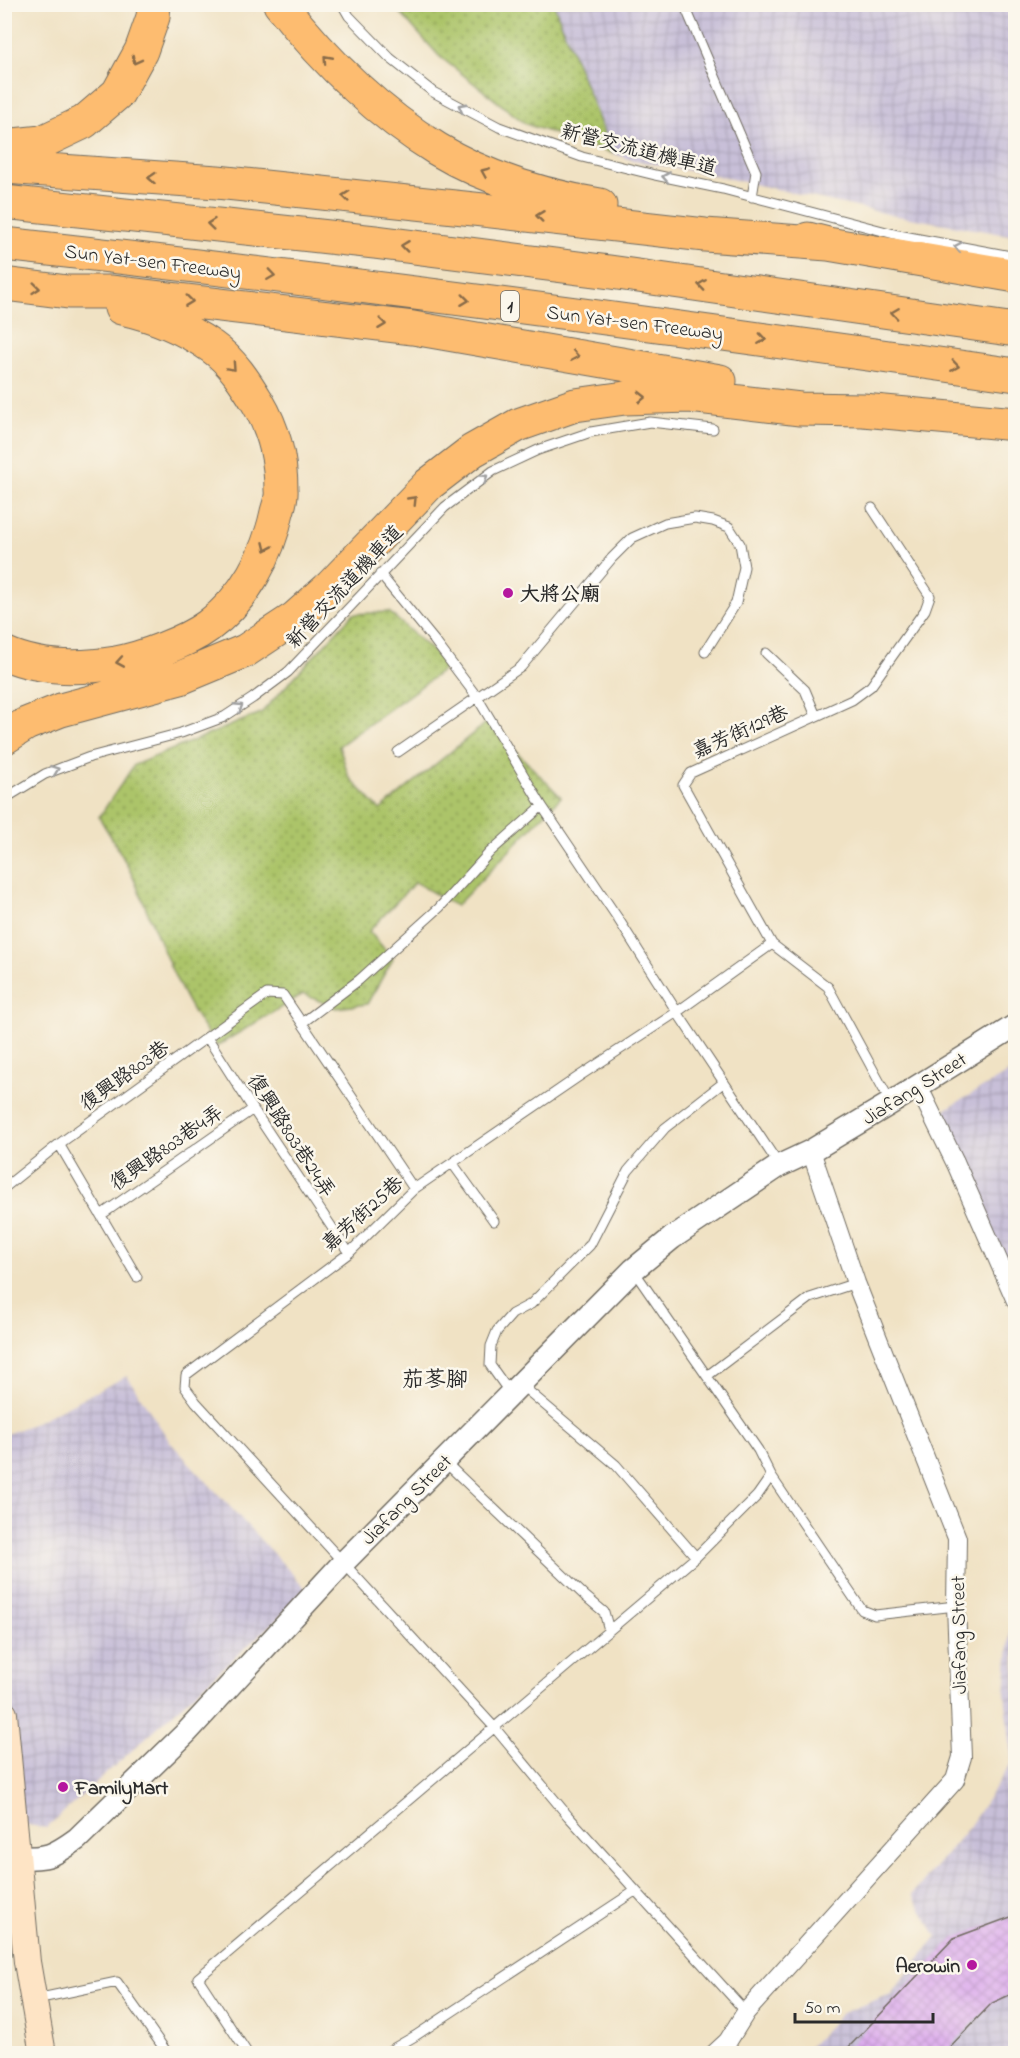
<svg xmlns="http://www.w3.org/2000/svg" width="1020" height="2058" font-family="'Indie Flower','LXGW WenKai TC',sans-serif">
<style>
.industrial{fill:url(#industrial-grid)}
.grass{fill:url(#grass-dots);stroke:#6c784a;stroke-width:1.5}
.building{fill:url(#building-cross-hatch)}
.lines{fill:none;stroke-linecap:round;stroke-linejoin:round}
.service-casing{stroke:#706b61;stroke-width:11}
.minor-casing{stroke:#706b61;stroke-width:20}
.tertiary-casing{stroke:#706b61;stroke-width:25}
.secondary-casing{stroke:#706b61;stroke-width:28}
.motorway-casing{stroke:#706b61;stroke-width:35}
.service{stroke:#fff;stroke-width:9}
.minor{stroke:#fff;stroke-width:18}
.tertiary{stroke:#fff;stroke-width:22}
.secondary{stroke:#fee4c5;stroke-width:26}
.motorway{stroke:#fdbc6f;stroke-width:33}
.oneway{stroke:#8a6c4a}
.oneway2{stroke:#a0a0a0}
.poi-dot{fill:#b5179e;stroke:#fbf7ec;stroke-width:2}
.labels{text-anchor:middle;stroke-width:5;stroke-linejoin:round;paint-order:stroke}
.shield{fill:#fbf7ec;stroke:#696865;stroke-width:1.5}
.shield-label{font-size:18px;font-weight:bold;fill:#2b2b2b}
.street-label{font-size:20px;fill:#2b2b2b;stroke:#fbf7ec}
.poi-label{font-size:20px;font-weight:bold;fill:#2b2b2b;stroke:#fbf7ec;text-anchor:start}
.quarter-label{font-size:22px;fill:#2b2b2b;stroke:#fbf7ec}
</style>
<defs>
<pattern id="industrial-grid" width="8" height="8" patternUnits="userSpaceOnUse" patternTransform="scale(1.5)"><rect width="8" height="8" fill="#c8bfd8"/><path d="M0 4h8M4 0v8" fill="none" stroke="#aca4ba"/></pattern>
<pattern id="grass-dots" width="8" height="8" patternUnits="userSpaceOnUse" patternTransform="scale(1.5)"><rect width="8" height="8" fill="#acc469"/><path d="M2 2h.1M6 6h.1" fill="none" stroke="#8c9f57" stroke-width="1.8" stroke-linecap="round"/></pattern>
<pattern id="building-cross-hatch" width="8" height="8" patternUnits="userSpaceOnUse" patternTransform="scale(1.5)"><rect width="8" height="8" fill="#dcabed"/><path d="M0 0l8 8M0 8l8-8" fill="none" stroke="#bd93cb"/></pattern>
</defs>
<rect width="100%" height="100%" fill="#fbf7ec"/>
<filter id="ink" filterUnits="userSpaceOnUse"><feTurbulence type="fractalNoise" baseFrequency=".0167" numOctaves="2"/><feDisplacementMap in="SourceGraphic" scale="12" xChannelSelector="R" yChannelSelector="G"/><feConvolveMatrix kernelMatrix="1 2 1 2 8 2 1 2 1" color-interpolation-filters="sRGB"/></filter>
<filter id="wash" filterUnits="userSpaceOnUse"><feTurbulence type="fractalNoise" baseFrequency=".008" numOctaves="4" result="noise"/><feDisplacementMap in="SourceGraphic" scale="24" xChannelSelector="R" yChannelSelector="G"/><feGaussianBlur stdDeviation="1.35" result="paint"/><feColorMatrix in="noise" values="0 0 0 0 0 0 0 0 0 0 0 0 0 0 0 0 0 1.4 0 .05"/><feComposite in="paint" operator="in"/></filter>
<g filter="url(#wash)">
<rect width="100%" height="100%" fill="#f0e2c4"/>
<path class="industrial" d="M554 5H1015V236L892 215 731 179 628 159 612 153Z
M1015 1069V1300L937 1114Z
M127 1376 170 1442 308 1591 46 1828 5 1821 4 1435 30 1425Z
M1015 1627V2053L802 2054 842 2013 891 1994 937 1936 912 1895 969 1827 1012 1762 1005 1693 1010 1630Z"/>
<path class="grass" d="M393 5H554L612 153 526 124 439 56Z
M389 612 449 666 339 746 349 777 380 810 487 722 561 797 456 906 415 882 369 931 393 959 367 1004 336 1008 303 994 217 1046C177 997 158 934 133 877 124 857 111 837 99 817L134 765 261 713 353 614Z"/>
<g id="blocks">
<path class="building" d="M1016 1915V1992L992 2003 943 2054H842L954 1938Z"/>
</g>
</g>
<g filter="url(#ink)">
<use href="#blocks" fill-opacity="0" stroke="#706b61" stroke-width="1.5"/>
<g class="lines">
<defs>
<path id="service" d="M342 4 349 16 390 58 433 92 499 127 582 157 655 175 723 189 898 235 1016 257
M684 4 756 172 752 197
M872 508 930 596 925 610 871 686 852 700 691 773 683 785 772 944 828 987 891 1103
M380 574 434 640 477 697 542 806 617 917 677 1012 779 1165
M766 653 805 690 816 716
M398 752 521 667 612 558 632 538 665 523 695 518 713 521 729 527 740 544 744 567 736 603 705 652
M4 799 45 774 90 757 181 733 224 717 253 698 288 672 445 507 493 471 538 450 591 432 650 422 713 429
M302 1023 359 980 439 908 490 852 542 806
M207 1037 253 1109 349 1253
M59 1144 137 1277
M453 1164 494 1221
M4 1188 59 1144 267 994 283 995 414 1189
M101 1215 253 1109
M634 1271 758 1450 771 1476 862 1610 875 1615 956 1606
M707 1376 810 1298 856 1283
M520 1384 616 1465 696 1557
M510 1393 490 1365 491 1346 497 1331 512 1314 531 1304 590 1245 628 1171 665 1128 723 1083
M444 1461 585 1596 604 1612 609 1630
M36 1999 117 1982 168 2054
M746 2012 568 1816 494 1727 196 1402 185 1387 186 1375 349 1253 414 1189 578 1077 677 1012 772 944
M248 2054 198 1978 696 1557 757 1496 771 1476
M384 2054 415 2036 635 1891"/>
<path id="minor" d="M918 1086 956 1164 1016 1301
M714 2054 728 2041 746 2012 955 1780 962 1757 956 1606 957 1538 856 1283 811 1151"/>
<path id="tertiary" d="M17 1858C48 1858 52 1857 77 1839L187 1732 343 1563 633 1270 672 1238 779 1166 811 1151 891 1103 1016 1025"/>
<path id="secondary" d="M4 1714 27 1962 43 2054"/>
<path id="motorway" d="M280 4C324 60 375 111 437 149 485 178 545 196 600 205
M4 146 42 142 84 122 118 93 141 51 153 17 154 4
M4 167 217 182 483 210 705 235 828 244
M4 202 375 242 610 272 1016 330
M808 239 828 244 1016 276
M4 244C342 281 679 327 1016 375
M4 284 68 292H110L413 328 720 381
M4 653C39 669 79 669 116 663 143 658 186 642 208 626 245 599 268 555 277 512 279 505 282 497 281 490 281 459 274 430 258 403 246 383 232 361 212 347 185 328 153 315 121 308
M4 738 26 724 61 710 180 678 245 651 295 618 331 586 429 484 472 451 518 425 575 405 625 398 690 396 800 409 863 410 1016 424"/>
</defs>
<use href="#service" class="service-casing"/>
<use href="#minor" class="minor-casing"/>
<use href="#tertiary" class="tertiary-casing"/>
<use href="#secondary" class="secondary-casing"/>
<use href="#motorway" class="motorway-casing"/>
<use href="#service" class="service"/>
<use href="#minor" class="minor"/>
<use href="#tertiary" class="tertiary"/>
<use href="#secondary" class="secondary"/>
<use href="#motorway" class="motorway"/>
</g>
<defs><path id="oneway-chevron" d="M-2-3.5L2.5 0L-2 3.5" fill="none" stroke-width="1.6" stroke-linecap="round" stroke-linejoin="round" transform="scale(1.5)"/></defs>
<g class="oneway">
<use href="#oneway-chevron" transform="translate(327 59) rotate(-132)"/>
<use href="#oneway-chevron" transform="translate(136 60) rotate(118)"/>
<use href="#oneway-chevron" transform="translate(485 172) rotate(-157)"/>
<use href="#oneway-chevron" transform="translate(152 178) rotate(-176)"/>
<use href="#oneway-chevron" transform="translate(346 196) rotate(-174)"/>
<use href="#oneway-chevron" transform="translate(540 216) rotate(-173)"/>
<use href="#oneway-chevron" transform="translate(211 224) rotate(-174)"/>
<use href="#oneway-chevron" transform="translate(405 246) rotate(-173)"/>
<use href="#oneway-chevron" transform="translate(271 275) rotate(8)"/>
<use href="#oneway-chevron" transform="translate(702 285) rotate(-172)"/>
<use href="#oneway-chevron" transform="translate(36 288) rotate(6)"/>
<use href="#oneway-chevron" transform="translate(465 300) rotate(7)"/>
<use href="#oneway-chevron" transform="translate(189 301) rotate(7)"/>
<use href="#oneway-chevron" transform="translate(895 313) rotate(-172)"/>
<use href="#oneway-chevron" transform="translate(382 324) rotate(7)"/>
<use href="#oneway-chevron" transform="translate(762 339) rotate(8)"/>
<use href="#oneway-chevron" transform="translate(575 356) rotate(10)"/>
<use href="#oneway-chevron" transform="translate(955 366) rotate(8)"/>
<use href="#oneway-chevron" transform="translate(232 367) rotate(47)"/>
<use href="#oneway-chevron" transform="translate(642 397) rotate(-1)"/>
<use href="#oneway-chevron" transform="translate(413 500) rotate(-46)"/>
<use href="#oneway-chevron" transform="translate(267 547) rotate(114)"/>
<use href="#oneway-chevron" transform="translate(120 662) rotate(170)"/>
</g>
<g class="oneway2">
<use href="#oneway-chevron" transform="translate(462 107) rotate(-152)"/>
<use href="#oneway-chevron" transform="translate(666 177) rotate(-170)"/>
<use href="#oneway-chevron" transform="translate(958 247) rotate(-169)"/>
<use href="#oneway-chevron" transform="translate(484 478) rotate(-36)"/>
<use href="#oneway-chevron" transform="translate(239 707) rotate(-33)"/>
<use href="#oneway-chevron" transform="translate(55 770) rotate(-20)"/>
</g>
</g>
<g class="poi-dot">
<circle cx="508" cy="593" r="6"/>
<circle cx="63" cy="1787" r="6"/>
<circle cx="972" cy="1965" r="6"/>
</g>
<g class="labels">
<rect class="shield" x="501" y="291" width="18" height="30" rx="4.5"/>
<g class="shield-label">
<text x="510" y="312">1</text>
</g>
<g class="street-label">
<text transform="translate(639 149) rotate(14)" y="7">新營交流道機車道</text>
<text transform="translate(153 261) rotate(7)" y="7">Sun Yat-sen Freeway</text>
<text transform="translate(635 322) rotate(7)" y="7">Sun Yat-sen Freeway</text>
<text transform="translate(344 586) rotate(-47)" y="7">新營交流道機車道</text>
<text transform="translate(740 731) rotate(-24)" y="7">嘉芳街129巷</text>
<text transform="translate(124 1075) rotate(-36)" y="7">復興路803巷</text>
<text transform="translate(914 1088) rotate(-32)" y="7">Jiafang Street</text>
<text transform="translate(292 1135) rotate(57)" y="7">復興路803巷24弄</text>
<text transform="translate(166 1147) rotate(-35)" y="7">復興路803巷4弄</text>
<text transform="translate(362 1213) rotate(-42)" y="7">嘉芳街25巷</text>
<text transform="translate(406 1499) rotate(-45)" y="7">Jiafang Street</text>
<text transform="translate(958 1635) rotate(-91)" y="7">Jiafang Street</text>
</g>
<g class="poi-label">
<text x="520" y="600">大將公廟</text>
<text x="75" y="1794">FamilyMart</text>
<text x="960" y="1972" text-anchor="end">Aerowin</text>
</g>
<g class="quarter-label">
<text x="435" y="1386">茄苳腳</text>
</g>
</g>
<rect width="1020" height="2058" fill="none" stroke="#fbf7ec" stroke-width="24"/>
<path d="M795 2013v9h138v-9" fill="none" stroke="#2b2b2b" stroke-width="3"/>
<text x="804" y="2013" font-size="18" fill="#2b2b2b" stroke="#fbf7ec" stroke-width="4.5" paint-order="stroke">50 m</text>
</svg>
